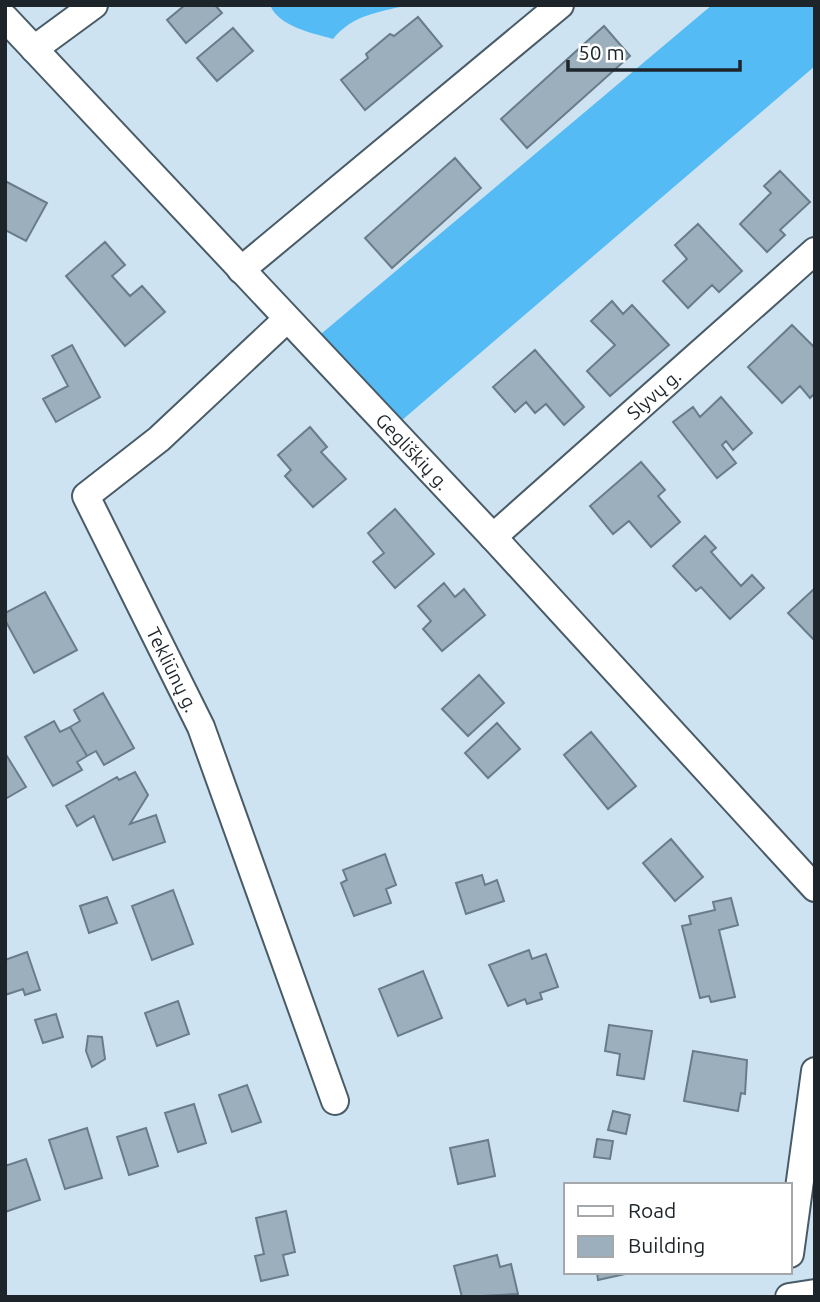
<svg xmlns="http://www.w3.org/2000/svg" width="820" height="1302" font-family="Ubuntu,sans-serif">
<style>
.forest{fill:#55bbf5}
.building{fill:#9bafbc;stroke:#697c89;stroke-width:2}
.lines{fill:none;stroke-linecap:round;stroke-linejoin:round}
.minor-casing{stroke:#495b67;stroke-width:30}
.minor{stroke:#fff;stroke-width:26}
.labels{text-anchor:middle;stroke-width:5;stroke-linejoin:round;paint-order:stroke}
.street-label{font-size:19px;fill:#1d252a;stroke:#fff}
</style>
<rect width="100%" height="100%" fill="#cee3f1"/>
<path class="forest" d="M270 5H400V7C373 13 351 17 333 39 313 33 279 27 270 5Z
M712 5H815V66L401 421 321 334Z"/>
<path class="building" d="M185 5H215L222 13 186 43 167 20Z
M418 17 442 46 365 110 341 80 368 58 366 54 390 34 394 36Z
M604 26 630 56 527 148 501 119Z
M233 28 253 51 217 81 197 58Z
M455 158 481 188 392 268 365 238Z
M780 171 810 202 780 230 785 235 767 252 740 224 771 193 764 186Z
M5 181 47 203 26 241 5 230Z
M698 224 742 271 719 292 712 285 688 308 663 281 687 259 675 245Z
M105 242 125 265 112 276 130 296 142 286 165 312 125 346 66 276Z
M612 301 623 314 632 305 669 345 610 396 587 371 615 345 591 321Z
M792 325 815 348V393L810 398 800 386 782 403 748 367Z
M72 345 100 397 56 422 43 399 68 386 52 356Z
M535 350 584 407 564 425 546 404 535 413 526 402 515 412 493 387Z
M721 397 752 433 733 450 726 441 722 445 736 463 717 478 673 422 693 407 700 417Z
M310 427 327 447 321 452 346 479 313 507 285 476 291 470 278 455Z
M641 462 665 490 658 496 680 522 651 547 629 521 613 534 590 506Z
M395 509 434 554 395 588 373 562 384 553 368 533Z
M705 536 716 548 711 552 741 586 752 575 764 588 730 619 701 587 696 591 673 566Z
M444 583 455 597 464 589 485 615 442 651 423 629 431 621 418 606Z
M815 588V641L788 613Z
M45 592 77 650 34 673 5 620V613Z
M479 675 504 703 468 736 442 709Z
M103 693 134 748 104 765 96 751 87 756 70 727 80 721 74 710Z
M54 721 60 732 70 727 87 756 77 762 82 770 53 786 25 737Z
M497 723 520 749 488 778 465 753Z
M591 732 636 786 608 809 564 755Z
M5 753 26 787 5 799Z
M135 772 148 795 130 824 156 815 165 842 113 860 94 816 77 826 66 806 117 777 119 780Z
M671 839 703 877 675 901 643 863Z
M385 854 396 885 386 889 391 903 354 916 341 883 347 880 343 870Z
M482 875 485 885 497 880 504 901 466 914 456 883Z
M173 890 193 944 152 960 132 906Z
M107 897 117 923 89 933 80 906Z
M731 898 738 925 719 930 735 997 711 1002 709 996 700 998 682 926 691 924 689 916 715 910 713 902Z
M529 950 532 959 546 954 558 987 540 993 542 999 527 1004 525 999 508 1006 489 965Z
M27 952 40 990 25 995 23 989 5 995V960Z
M423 971 442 1018 398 1036 379 989Z
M178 1001 189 1034 157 1046 145 1013Z
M56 1014 63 1037 43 1043 35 1020Z
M609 1025 652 1031 644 1079 617 1075 620 1054 605 1051Z
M88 1036 102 1037 105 1059 92 1067 86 1051Z
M693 1051 747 1060 745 1094 741 1093 738 1111 684 1101Z
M247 1085 261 1122 232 1132 219 1095Z
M194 1104 206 1143 178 1152 165 1113Z
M613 1111 630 1115 626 1134 608 1130Z
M87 1128 102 1178 65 1189 49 1140Z
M146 1128 158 1166 129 1175 117 1137Z
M597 1139 613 1141 610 1159 594 1157Z
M488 1140 495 1176 458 1184 450 1148Z
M26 1159 40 1200 5 1212V1166Z
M286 1211 295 1252 283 1255 288 1275 261 1281 255 1256 264 1254 256 1218Z
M497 1255 500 1267 511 1264 518 1294 462 1297 454 1266Z
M597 1272H630V1273L598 1280Z"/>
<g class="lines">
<defs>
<g id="minor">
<path id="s1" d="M5 18 493 537 815 888"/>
<path d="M34 49 94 5"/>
<path d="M241 270 560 5"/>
<path id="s2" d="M287 319 159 439 86 496 201 727 335 1101"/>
<path id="s3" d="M493 537 815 251"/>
<path d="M790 1254 815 1071"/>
<path d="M789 1297 815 1293"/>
</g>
</defs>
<use href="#minor" class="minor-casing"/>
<use href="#minor" class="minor"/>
</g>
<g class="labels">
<g class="street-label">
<text dy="7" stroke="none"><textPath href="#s3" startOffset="215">Slyvų g.</textPath></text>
<text dy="7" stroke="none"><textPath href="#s1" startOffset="595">Gegliškių g.</textPath></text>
<text dy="7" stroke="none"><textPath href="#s2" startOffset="462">Tekliūnų g.</textPath></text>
</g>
</g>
<rect width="820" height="1302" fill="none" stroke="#1d252a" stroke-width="14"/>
<rect x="564" y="1183" width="228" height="91" fill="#ffffff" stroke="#a5a8aa" stroke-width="2"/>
<rect x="578" y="1206" width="35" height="10" fill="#ffffff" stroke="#a5a8aa" stroke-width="2"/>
<text x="628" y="1218" font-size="21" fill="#1d252a">Road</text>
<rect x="578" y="1236" width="35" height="21" fill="#9bafbc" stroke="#a5a8aa" stroke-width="2"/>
<text x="628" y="1253" font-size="21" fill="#1d252a">Building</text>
<path d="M568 60v10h172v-10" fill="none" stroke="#1d252a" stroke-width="3.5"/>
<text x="578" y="60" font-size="21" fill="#1d252a" stroke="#ffffff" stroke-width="5" paint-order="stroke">50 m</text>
</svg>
